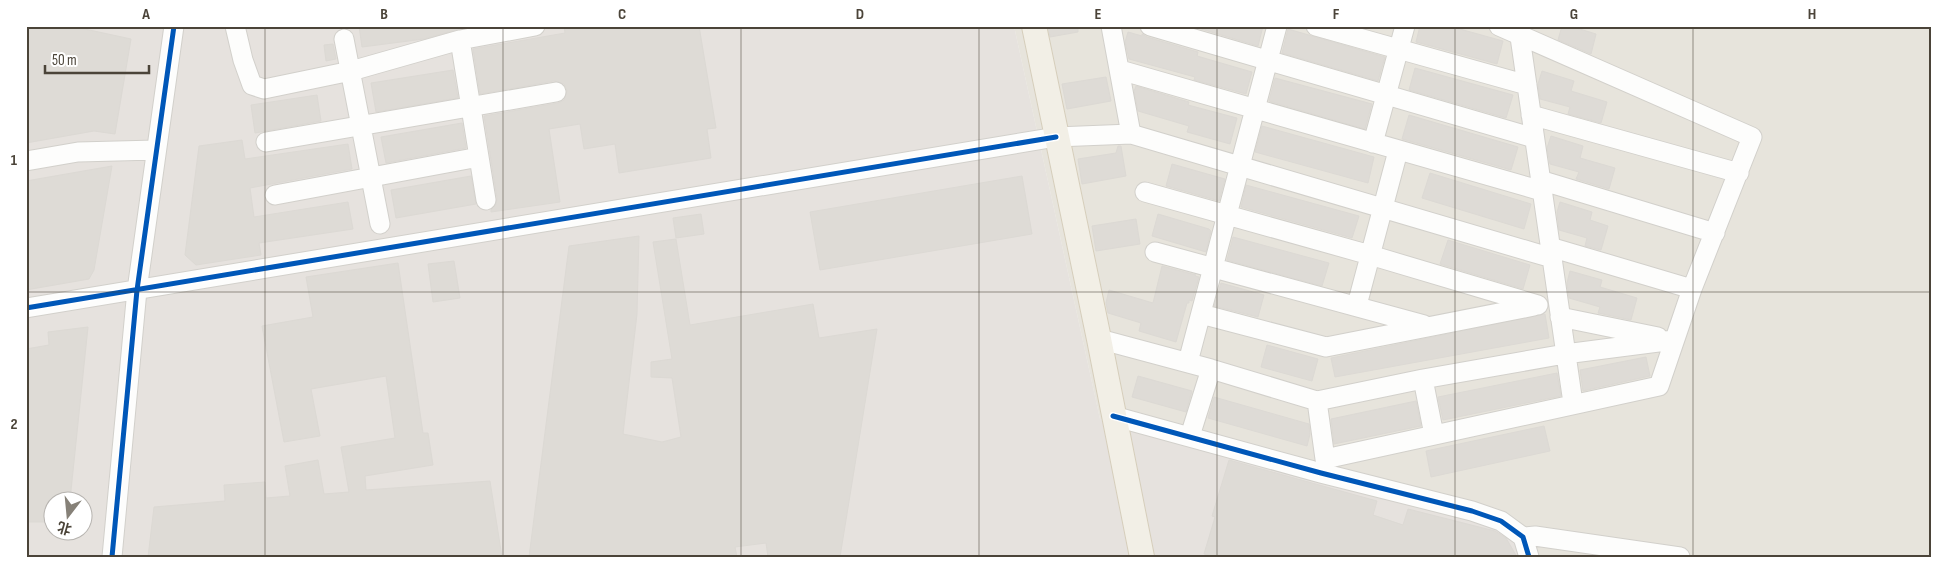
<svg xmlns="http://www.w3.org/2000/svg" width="1958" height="583" font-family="'Sofia Sans Condensed','Noto Sans SC',sans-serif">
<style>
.residential{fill:#e7e4dc}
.industrial{fill:#e6e2de;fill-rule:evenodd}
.building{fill:#dedbd6;stroke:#dcd9d4}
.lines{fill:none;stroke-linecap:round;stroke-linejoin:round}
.minor-casing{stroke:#d2d0cb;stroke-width:21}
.major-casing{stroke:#d6cebb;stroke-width:26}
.minor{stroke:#fdfdfc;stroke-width:19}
.major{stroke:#f2efe6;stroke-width:24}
.cycleway-casing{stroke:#fff;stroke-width:8}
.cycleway{stroke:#0057b8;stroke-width:5}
.grid{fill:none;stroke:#4b4439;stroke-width:1;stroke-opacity:0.55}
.neatline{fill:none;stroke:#4b4439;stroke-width:2}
.grid-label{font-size:16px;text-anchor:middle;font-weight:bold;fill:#4b4439}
</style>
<rect width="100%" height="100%" fill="#f4f2ee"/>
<path class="residential" d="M1014 26H1932V557H1522L1499 527 1100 419Z"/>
<path class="industrial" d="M26 26H1014L1100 419 1499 527 1523 546 1522 557H26ZM52 500H82V530H52Z"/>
<path class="building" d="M26 26H71L131 39 115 134 94 131 26 143Z
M359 26H463V28L424 39 362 47Z
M564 26H699L716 128 707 129 711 158 619 173 615 144 584 149 580 124 549 129 560 202 491 212V210L496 204 497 198 484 116 558 103 564 100 567 91 564 84 554 81 480 94 473 49 565 33Z
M1048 26H1078V32L1050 37Z
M1191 26H1263L1258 46Z
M1420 26H1449L1503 41 1497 64 1416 42Z
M1562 26H1570L1596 34 1591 54 1558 40Z
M1288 29 1385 57 1378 81 1282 53Z
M1128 32 1142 36V34L1147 37 1198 52 1197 56 1252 72 1246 94 1194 80 1195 77 1129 59 1125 42Z
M333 44 336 59 326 61 324 45Z
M1415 68 1513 95 1506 118 1409 90Z
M453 70 458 98 376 112 371 83Z
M1542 71 1574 81 1571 91 1607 102 1601 123 1568 114 1570 107 1540 99 1538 84Z
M1106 77 1111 101 1067 109 1062 84Z
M1275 78 1372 104 1365 129 1269 101Z
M1136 86 1189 102 1188 105 1237 118 1230 144 1187 132 1189 126 1138 111 1134 91Z
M317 95 321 121 255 133 251 105Z
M1409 115 1518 147 1511 170 1402 139Z
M462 123 466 148 386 163 381 137Z
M1262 126 1374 157 1368 183 1255 152Z
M1551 136 1583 146 1580 158 1615 168 1609 189 1576 179 1579 172 1550 164 1547 148Z
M242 140 245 159 348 144 352 169 250 188 254 217 348 202 353 229 259 243 261 255 196 265 185 255 199 146Z
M1118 146H1121L1126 176 1082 184 1078 159 1116 153Z
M1172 164 1225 179 1219 201 1166 186Z
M112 166 94 270 89 279 26 290V181Z
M1430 173 1531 204 1524 229 1422 198Z
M471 176 476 204 396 218 391 190Z
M1022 176 1032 234 820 270 810 212Z
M1246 185 1359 216 1352 238 1241 207Z
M1560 202 1592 212 1590 220 1608 226 1601 250 1585 246 1587 238 1559 230 1557 212Z
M701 214 704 234 676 238 673 218Z
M1158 214 1209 229 1211 231 1206 252 1152 236Z
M1136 219 1140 244 1096 251 1092 226Z
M639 236 637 314 623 434 662 442 681 437 672 378 651 377V362L672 359 653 242 676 239 690 325 813 304 819 338 877 329 840 557H768L766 543 735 547 737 557H529L569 246Z
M1233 237 1329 263 1322 286 1227 260Z
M1448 240 1530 265 1523 289 1440 264Z
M454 261 460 298 433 302 428 264Z
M398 263 423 433H428L433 465 365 476 366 490 490 481 502 557H148L154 507 225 501 224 485 265 482 266 498 290 496 285 466 318 460 324 494 349 492 341 447 395 438 386 376 311 389 320 436 284 442 262 326 313 317 306 277Z
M1162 266 1196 275 1195 276 1199 277 1192 301 1189 300V303H1187L1176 342 1139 331 1141 323 1108 313 1106 303 1109 290 1153 303Z
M1570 271 1602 280 1600 287 1637 298 1631 320 1598 313 1600 307 1569 298 1567 283Z
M1221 283 1264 295 1258 317 1214 306Z
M1545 314 1549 338 1335 377 1331 358Z
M88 327 70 500H52V522H26V349L49 345 48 332Z
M1267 345 1318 359 1312 381 1261 367Z
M1646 357 1650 376 1583 391 1580 370Z
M1557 373 1561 396 1443 420 1438 397Z
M1138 376 1192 391 1186 412 1132 397Z
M1214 397 1309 424 1310 434 1307 446 1208 418Z
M1416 401 1421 426 1334 444 1331 419Z
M1544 426 1550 451 1431 477 1426 451Z
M1229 460 1377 501 1373 515 1403 525 1408 509 1495 531 1506 538 1517 557H1215L1204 554 1215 517 1212 516Z"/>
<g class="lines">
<defs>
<path id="minor" d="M235 26 243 60 252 85 264 89 351 71 460 40 535 26
M1111 26 1131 134
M1150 26 1534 138
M1316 26 1527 85
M1520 37 1573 403
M344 39 380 224
M460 40 486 200
M1120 70 1542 191
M1531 115 1739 173
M266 142 556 92
M1373 143 1405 26
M26 161 78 152 156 150
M1540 180 1715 233
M1145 192 1370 255 1538 305
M275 195 479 157
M1550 247 1692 289
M1155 252 1424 325
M1357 305 1398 151
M26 308 1056 137 1131 134 1552 258
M1201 314 1326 347 1534 306
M1560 317 1658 337
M1099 339 1211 369 1317 401 1423 379 1565 354 1674 340
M1188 362 1277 26
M1423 379 1434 435
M1317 401 1325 459 1659 386 1692 289 1752 137 1499 26
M1113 416 1321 473 1472 511 1501 521 1523 537 1529 557
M1190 436 1211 369
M1523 537 1535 536 1680 557
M112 557 137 290 174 26"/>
<path id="major" d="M1034 26 1099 339 1142 557"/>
</defs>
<use href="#minor" class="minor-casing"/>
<use href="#major" class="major-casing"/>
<use href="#minor" class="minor"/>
<use href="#major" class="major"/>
<defs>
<path id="cycleway" d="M26 308 1056 137
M1113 416 1321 473 1472 511 1501 521 1523 537 1529 557
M112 557 137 290 174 26"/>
</defs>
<use href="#cycleway" class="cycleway-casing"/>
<use href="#cycleway" class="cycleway"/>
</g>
<path class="grid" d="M265 26V557M503 26V557M741 26V557M979 26V557M1217 26V557M1455 26V557M1693 26V557M26 292H1932"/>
<rect width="1958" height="583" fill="none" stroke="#ffffff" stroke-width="55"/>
<g transform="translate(68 516) rotate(196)"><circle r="24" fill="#ffffff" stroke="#b7b4b0"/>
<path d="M0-4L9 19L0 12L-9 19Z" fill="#868178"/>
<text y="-8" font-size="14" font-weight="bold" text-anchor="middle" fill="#4b4439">北</text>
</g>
<path d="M45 65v8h104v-8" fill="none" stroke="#4b4439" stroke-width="2.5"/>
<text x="52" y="65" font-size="15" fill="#4b4439" stroke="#ffffff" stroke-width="4" paint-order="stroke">50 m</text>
<rect x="28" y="28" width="1902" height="528" class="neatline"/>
<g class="grid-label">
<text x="146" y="19">A</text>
<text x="384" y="19">B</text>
<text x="622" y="19">C</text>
<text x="860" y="19">D</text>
<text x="1098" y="19">E</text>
<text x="1336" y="19">F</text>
<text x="1574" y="19">G</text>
<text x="1812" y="19">H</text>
<text x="14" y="165">1</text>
<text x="14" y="429">2</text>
</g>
</svg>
